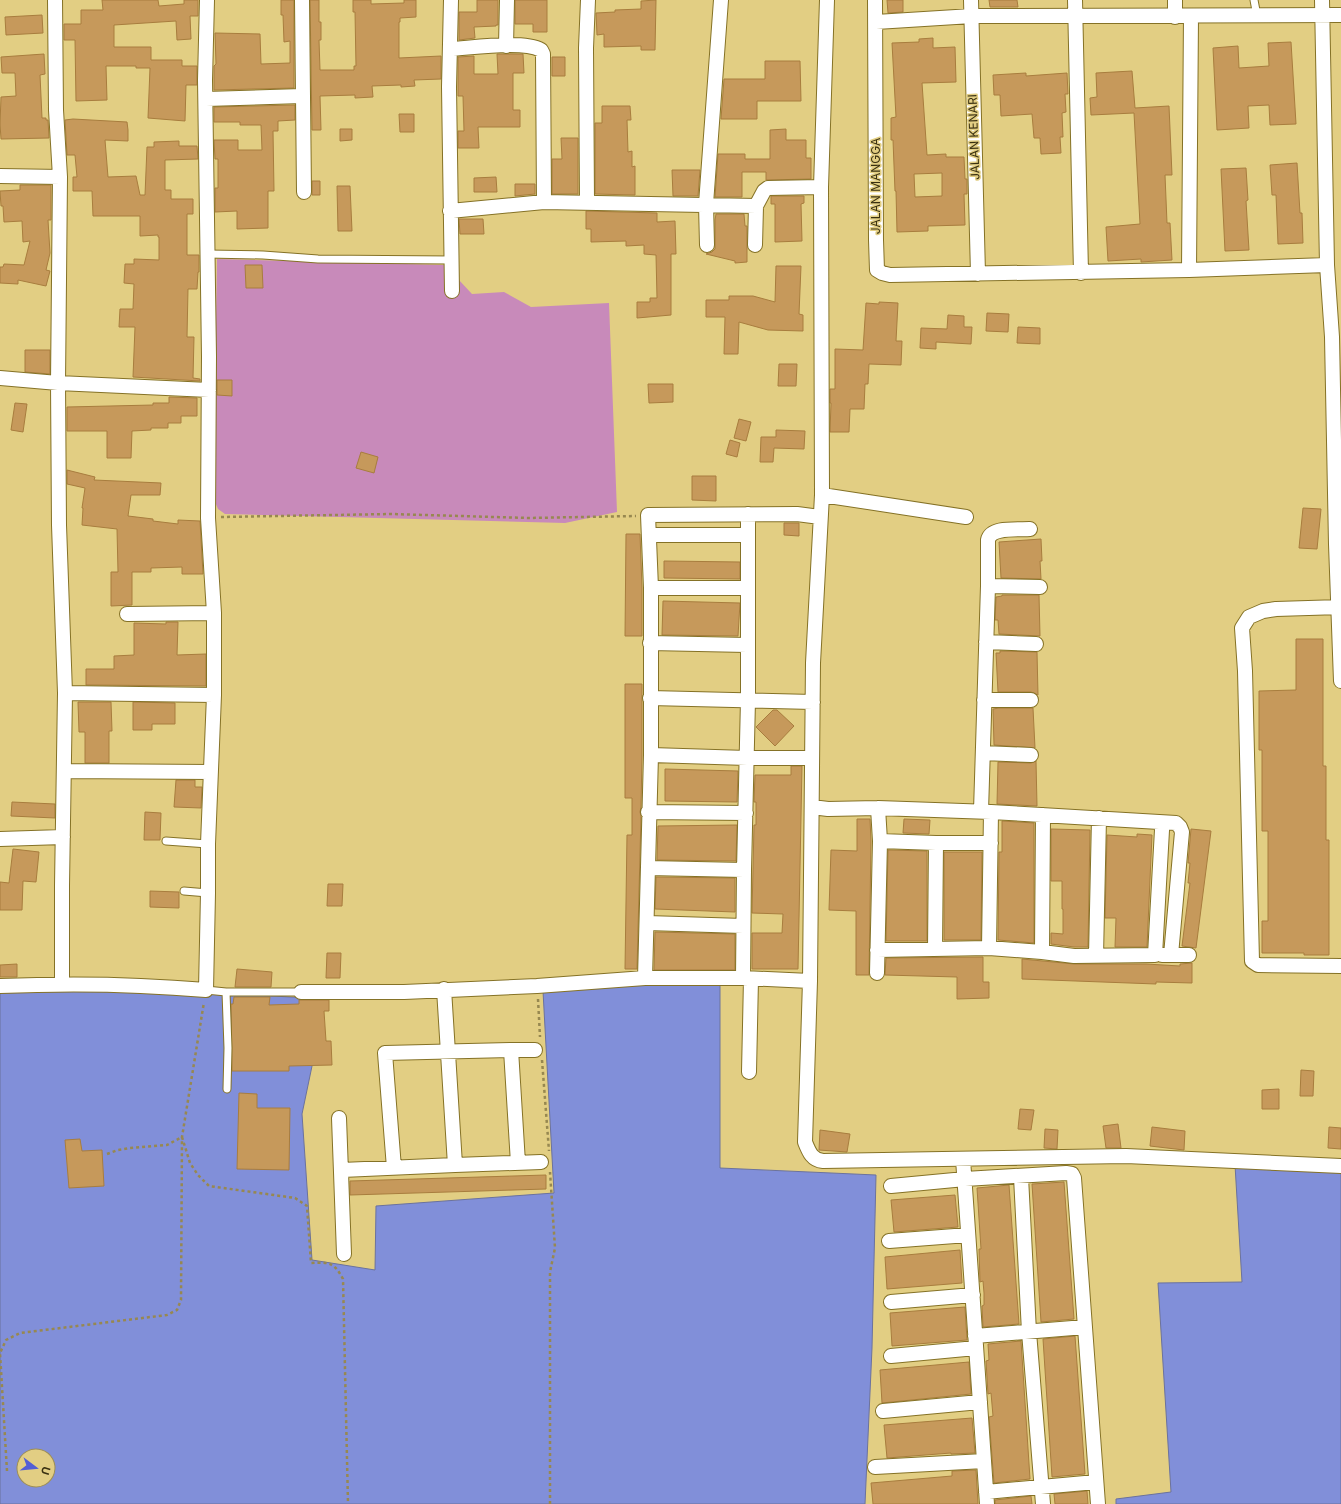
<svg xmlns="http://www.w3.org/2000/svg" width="1341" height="1504" font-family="Inter,sans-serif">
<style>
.green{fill:#c88aba}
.water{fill:#818fd9;stroke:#6b729d;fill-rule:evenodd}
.building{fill:#c6995b;stroke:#a87d3e;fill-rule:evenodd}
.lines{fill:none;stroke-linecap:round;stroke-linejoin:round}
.lane-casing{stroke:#857226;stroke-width:9}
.street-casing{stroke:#857226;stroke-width:16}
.path{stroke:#978850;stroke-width:2.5;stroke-dasharray:3 3;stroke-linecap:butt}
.lane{stroke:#fff;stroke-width:7}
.street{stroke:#fff;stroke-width:14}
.labels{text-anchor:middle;stroke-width:3;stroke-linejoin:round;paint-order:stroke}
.street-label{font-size:12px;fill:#393011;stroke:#e2ce83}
</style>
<rect width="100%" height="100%" fill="#e2ce83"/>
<path class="green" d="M217 259 445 265 472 294 504 292 531 307 609 303 617 512 565 523 225 514 218 509 213 497Z"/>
<path class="water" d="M720 981V1168L876 1175 872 1348 865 1504H0V989L202 992 326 999 302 1114 312 1260 375 1270 376 1206 554 1193 543 991 634 982ZM24 1456H48V1480H24Z
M1235 1165 1341 1170V1504H1116V1499L1171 1492 1158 1283 1242 1282Z"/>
<path class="building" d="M102 0H158L159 6 184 4V0H198V16H190L191 39 177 40 176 21 114 25V47H151V60H182V66H197V85H186L185 121 148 118 150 68H136V66H106L107 100 76 101 75 40H64V24H81V10H103Z
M281 0H294V88L214 90V66L216 64 215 33 260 34 261 64 290 63V41L284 42 283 15H281Z
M310 0H319V22H321V40H319L320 70H354V66H356L355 12H353V0H371V4L404 3V0H416V17L400 18V22H399V58L441 56V79L414 80 415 86 401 87V85L372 86 373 97 355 98V95L320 96 321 130H312Z
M477 0H498V25H496V26L474 27 475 38 459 40V12H477Z
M515 0H547V32H533V24H515Z
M656 0 655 50H641V46L604 47V34L597 35 596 13 615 12V10L641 9V1Z
M887 0H903V12L888 13Z
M989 0H1017L1018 7H990Z
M42 15 43 33 6 35 5 17Z
M933 38V48L955 47 956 82 922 83 927 155 946 154V157H964L965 179H967V194H964L965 225 928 226V231L897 232 896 191H895L893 140H891V118L896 117 892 43 919 42V39ZM942 173V196L915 197 914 174Z
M1291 42 1296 124 1270 125 1269 105 1248 106 1249 128 1217 130 1213 48 1238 46 1239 68 1269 66 1268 43Z
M44 54 45 74 40 75 42 118H46V120H48L49 138 1 139 0 124 1 97 16 96 15 73H2L1 57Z
M497 54H523L524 73H513V110H520V127H478L479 148H458V131H464L463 96H458V57L474 56V74H498Z
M552 57H565V76H552Z
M765 61H800L801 101H757V119H721L724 79H765Z
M1132 71 1135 108 1169 106 1172 175H1165L1167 223H1170L1172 260 1141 262V259L1108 261 1106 227 1140 224 1134 113 1091 115 1090 98 1097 97 1096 73Z
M1026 73V76L1067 73 1068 94H1065L1066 112 1062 113 1063 137H1060L1061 153 1041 154 1040 138H1034L1032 114 1001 116 1000 95H994L993 75Z
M295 105V120L278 121V131H273L274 191H268V228L237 229V211L215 212V188H218V159H215L214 140H238V150H262L261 125H240V122H214V107Z
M602 106H630L631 120H627L628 152 632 151V167L635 166V195L595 194V123H602Z
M399 114H414V132H400Z
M73 119 127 122 128 130V141L105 140 108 177 136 176 140 195H145L147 147H154V142L179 141V146H197L198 159 165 160V190H171V199H193V214H187V255H199V272H198L197 289H188L187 337H194L193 378 200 379V381L133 377 135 327H119L120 309H133L134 284 124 283 125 264H134V259L159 260V237H158V235L140 236V216H93L92 191H73V177H77L75 155H67L65 120Z
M340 129H352V140L340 141Z
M786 129V140H806V158H811V179L766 180V172H742V197H715L718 154H745V159H770V130Z
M561 138H578V194H552V159H562Z
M1297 163 1300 213H1302L1303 243 1278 244 1276 195H1272L1270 165Z
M1246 168 1248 200 1246 201 1249 250 1225 251 1221 169Z
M672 170H700L698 196H673Z
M496 177 497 192H474V178Z
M312 181H320V195H312Z
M515 184H535V194L515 196Z
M20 185H51V220H48L50 253 46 270 50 271 46 286 18 280V284L0 283V267H3L4 264 24 265 30 241 23 242 22 221 4 222 3 206H1L0 191 20 190Z
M337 186H350L352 231H338Z
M771 196H804V203L801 204 802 241 775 242V204H771Z
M586 211 657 213V222L675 221 676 254H671V315L637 318V302H650V298H657L656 255 644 254V245L626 246V241L591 242V229H586Z
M716 214H744L745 226H747V262L735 263V261L706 254 712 252 715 249V220Z
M459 219H483L484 234H460Z
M245 265H262L263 288H246Z
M776 266H801L799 314 803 315V331L768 330 739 322 738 354H724L725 317H706V300H729V296H753L775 302Z
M879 302 898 303 896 341H902L901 365 869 364 868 384H865L864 409H850L849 432H830L831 403H830V389H835V349L863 350 866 303 879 304Z
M987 313 1009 314 1008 332 986 331Z
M948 315 964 316V327H972L971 344 936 342V349L920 348 921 328 947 329Z
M1018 327 1040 328V344L1017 343Z
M25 350H50V374L25 372Z
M779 364H797L796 386H778Z
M217 380H232V396L217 395Z
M648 384H673V402L649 403Z
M169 397 197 398V416H181V423H168V428H151V430L132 431 131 458H107V431H67V407L153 405V403H169Z
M15 403 27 404 23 432 11 430Z
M739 419 751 422 746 441 734 438Z
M776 430 805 431 804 449 774 448 773 462H760L761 437H776Z
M730 440 740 443 737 457 726 454Z
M361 452 378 457 374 473 356 468Z
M67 470 95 477 94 480 161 483 160 495H131L128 516 153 519V521L178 524V520L200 521 203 574H182V567L151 568V572H132V605L111 606V572H118L117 529 82 525 83 508H82L85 488 67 484Z
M692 476H716V501L692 500Z
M1303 508 1321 509 1317 549 1299 548Z
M784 523H799V536L784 535Z
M626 534H640L642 588V636H625Z
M1041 539 1042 561H1040L1041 579 1001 578 999 542Z
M664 561 740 562V579L664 578Z
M1002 595H1039L1040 636 999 634 998 620H995L996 597 1002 596Z
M663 601 740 603 738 636 662 635Z
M166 622H178L177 655 206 654V686L86 685V669H114V656L134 655V623L166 624Z
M1296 639H1323V766H1326V840H1329V955H1304V953H1262V921H1268V831H1262V750H1259V691L1296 690Z
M1000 651 1037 652 1038 695 1031 692H998L996 653H1000Z
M625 684H642V755L641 807 640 812 641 816 637 969H625L627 835H632V798H625Z
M78 702H111L112 731H109V763H85V732H79Z
M133 702 175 703V724H152V730H133Z
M999 708H1033L1035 748 994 745 993 709Z
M773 710H777L794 726 775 746 756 727Z
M1036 761 1037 806 997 804 998 762 1031 763Z
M791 766H802L798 969H752V933H782L783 914 752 913 754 825H756V802H754L755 775H791Z
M665 769 738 771 737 802 665 801Z
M176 780H195V787H202L201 808 174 807Z
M12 802 55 804V818L11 816Z
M145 812 161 813 160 840H144Z
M857 819H870L871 841 869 975H856V911L829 910 831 850 857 851Z
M904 819 930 820 929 834 903 833Z
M1002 821 1034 823V943L998 940 999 852H1002Z
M737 825 736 861 657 860 658 826Z
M1051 829 1090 830 1088 947H1074L1051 944V933L1063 934V909H1062V881H1051Z
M1191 829 1211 831 1196 948 1182 946 1190 883H1188L1190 863H1188Z
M1137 834 1152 835 1147 947H1115L1116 918H1105L1107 835 1137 837Z
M13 849 39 852 36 882 23 881 22 910H0V882L9 883Z
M888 850 927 851V941H886Z
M944 852H982L981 940H944Z
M656 877 735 878V912L655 909Z
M328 884H343L342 906H327Z
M150 891 179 892V908L150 907Z
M655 932 735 934V970H654Z
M327 953H341L340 978H326Z
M983 957V982H989V998L957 999V977L885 975 886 958Z
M1022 959 1074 964H1146L1180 966V964L1192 963V983L1156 982V984L1022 979Z
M17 964V977H0V965Z
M237 969 272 972 271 987H235Z
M234 997H270L269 1005 299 1004V1000H329V1011H324L326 1041H331L332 1065 289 1066V1071H232L231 1004H233Z
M1301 1070 1314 1071 1313 1096H1300Z
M1279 1089V1109H1262V1090Z
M239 1093 257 1094V1108H290L289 1170 237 1169Z
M1020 1109 1034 1110 1031 1130 1018 1129Z
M1118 1124 1121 1148H1106L1103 1126Z
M1152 1127 1185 1131 1184 1150 1150 1146Z
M1329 1127 1341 1128V1149L1328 1148Z
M1045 1129 1058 1130 1057 1149 1044 1148Z
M820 1130 850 1134 847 1152 819 1150Z
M80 1139 82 1151 102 1150 104 1186 69 1188 65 1140Z
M546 1175V1189L350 1195V1181Z
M1064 1182 1074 1319 1041 1322 1032 1184Z
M1009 1185 1019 1324 983 1327 982 1306 984 1305V1293L983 1281 980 1282 979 1249H981L977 1188Z
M955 1195 958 1227 894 1232 891 1200Z
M960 1250 962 1283 887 1289 885 1257Z
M965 1307 967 1340 892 1346 890 1313Z
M1075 1336 1085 1474 1052 1477 1043 1339Z
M1021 1341 1030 1479 994 1483 989 1417 993 1416 991 1393 988 1394 986 1361 989 1360 988 1344Z
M969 1362 971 1394 882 1403 880 1370Z
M972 1418 975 1453 951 1454V1453L887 1458 884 1425Z
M976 1470 978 1504H873L871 1483 952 1476V1471Z
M1087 1491 1088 1504H1055L1054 1494Z
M1031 1496 1032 1504H995V1500Z"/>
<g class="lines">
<defs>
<path id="lane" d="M1254 0 1257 16
M207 254 263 255 318 259 451 260
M166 841 208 844
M184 891 208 893
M206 990 226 992H301
M226 992 228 1048 227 1089"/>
<path id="street" d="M55 0 56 110 60 177 58 383 59 525 65 693 62 886V984
M302 0 304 192
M451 0 449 87 452 291
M827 0 821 187 822 495 813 663 810 981 805 1142C809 1152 812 1160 823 1161L1126 1156 1341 1166
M875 0 876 240 877 270 882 273 890 275 1189 270 1327 265
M971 0 978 274
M1075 0 1081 273
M1175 0V17
M1322 0 1327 265 1332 337 1336 544 1341 681
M876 22 972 16 1341 15
M506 46 507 0
M450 49C471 48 523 40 541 50L543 54 544 202
M206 99 302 96
M0 176 60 177
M587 202 586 48 588 0
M450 211 544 202 756 206 764 191 768 188 821 187
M707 245 706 204 721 0
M755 245 756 206
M1189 270 1191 16
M0 378 58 383 209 390
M822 495 966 517
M649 535H747
M988 586 1040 587
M651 588H747
M1341 607 1276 609 1263 611 1249 617 1242 628 1245 671 1252 961 1258 965 1341 966
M127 614 214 613
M986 642 1036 644
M650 643 747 645
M65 693 214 695
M650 698 813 702
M984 700H1031
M983 753 1031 755
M651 755 747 758H812
M65 771 211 772
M812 807 828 809 878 808 991 812 1176 823 1180 827 1182 832 1171 955
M981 811 988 586V540C991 526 1018 530 1030 529
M648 812 746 813
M0 839 63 837
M880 841 936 843H991
M648 868 744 870
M647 923 743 926
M989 948 991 812
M935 949 936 843
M877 950 989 948 1042 952 1074 956 1155 955 1162 830 1161 823
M1042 952 1043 815
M1162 955H1189
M1096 956 1099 818
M877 973 880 841 878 808
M645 978 651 755V588L648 515 797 514 820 517
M743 978 744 870 748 700V514
M0 986C69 983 137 984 206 990L208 893V844L214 695V613L208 518 209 356 205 80 207 0
M444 989 455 1165 541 1162
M301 992H404L537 986 645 978H743L810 981
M749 1072 751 979
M339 1118 344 1254
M963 1159 987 1504
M518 1163 511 1050H535
M394 1168 385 1053 511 1050
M342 1170 455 1165
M1021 1177 1029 1332 1043 1504
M891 1186 965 1179 1066 1173 1072 1174 1074 1178 1098 1504
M889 1241 968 1235
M891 1302 973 1295
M975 1336 1085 1327
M891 1356 976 1348
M883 1411 980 1402
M875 1467 984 1461
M986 1492 1096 1482"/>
</defs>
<use href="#lane" class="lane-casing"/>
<use href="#street" class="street-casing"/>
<path class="path" d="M221 517 391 514 529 518 636 516
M538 999 540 1037
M542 1060 549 1151
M107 1154 118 1150 130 1148 167 1145 182 1137 190 1163 198 1175 209 1186 295 1198 307 1206 311 1263C329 1262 334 1262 343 1279L348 1504
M7 1471 0 1353 6 1340 20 1333 167 1315 177 1310 181 1300 182 1137 204 1002
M550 1504V1272L555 1248 550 1172"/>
<use href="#lane" class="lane"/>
<use href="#street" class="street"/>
</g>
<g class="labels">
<g class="street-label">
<text transform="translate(974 137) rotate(-92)" y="4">JALAN KENARI</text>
<text transform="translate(876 186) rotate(-90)" y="4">JALAN MANGGA</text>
</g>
</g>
<g transform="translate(36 1468) rotate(106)"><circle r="19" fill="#e2ce83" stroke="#9e8f55"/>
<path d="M0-3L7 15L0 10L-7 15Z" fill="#535ed4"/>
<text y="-6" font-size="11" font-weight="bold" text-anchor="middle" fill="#393011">U</text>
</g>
</svg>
